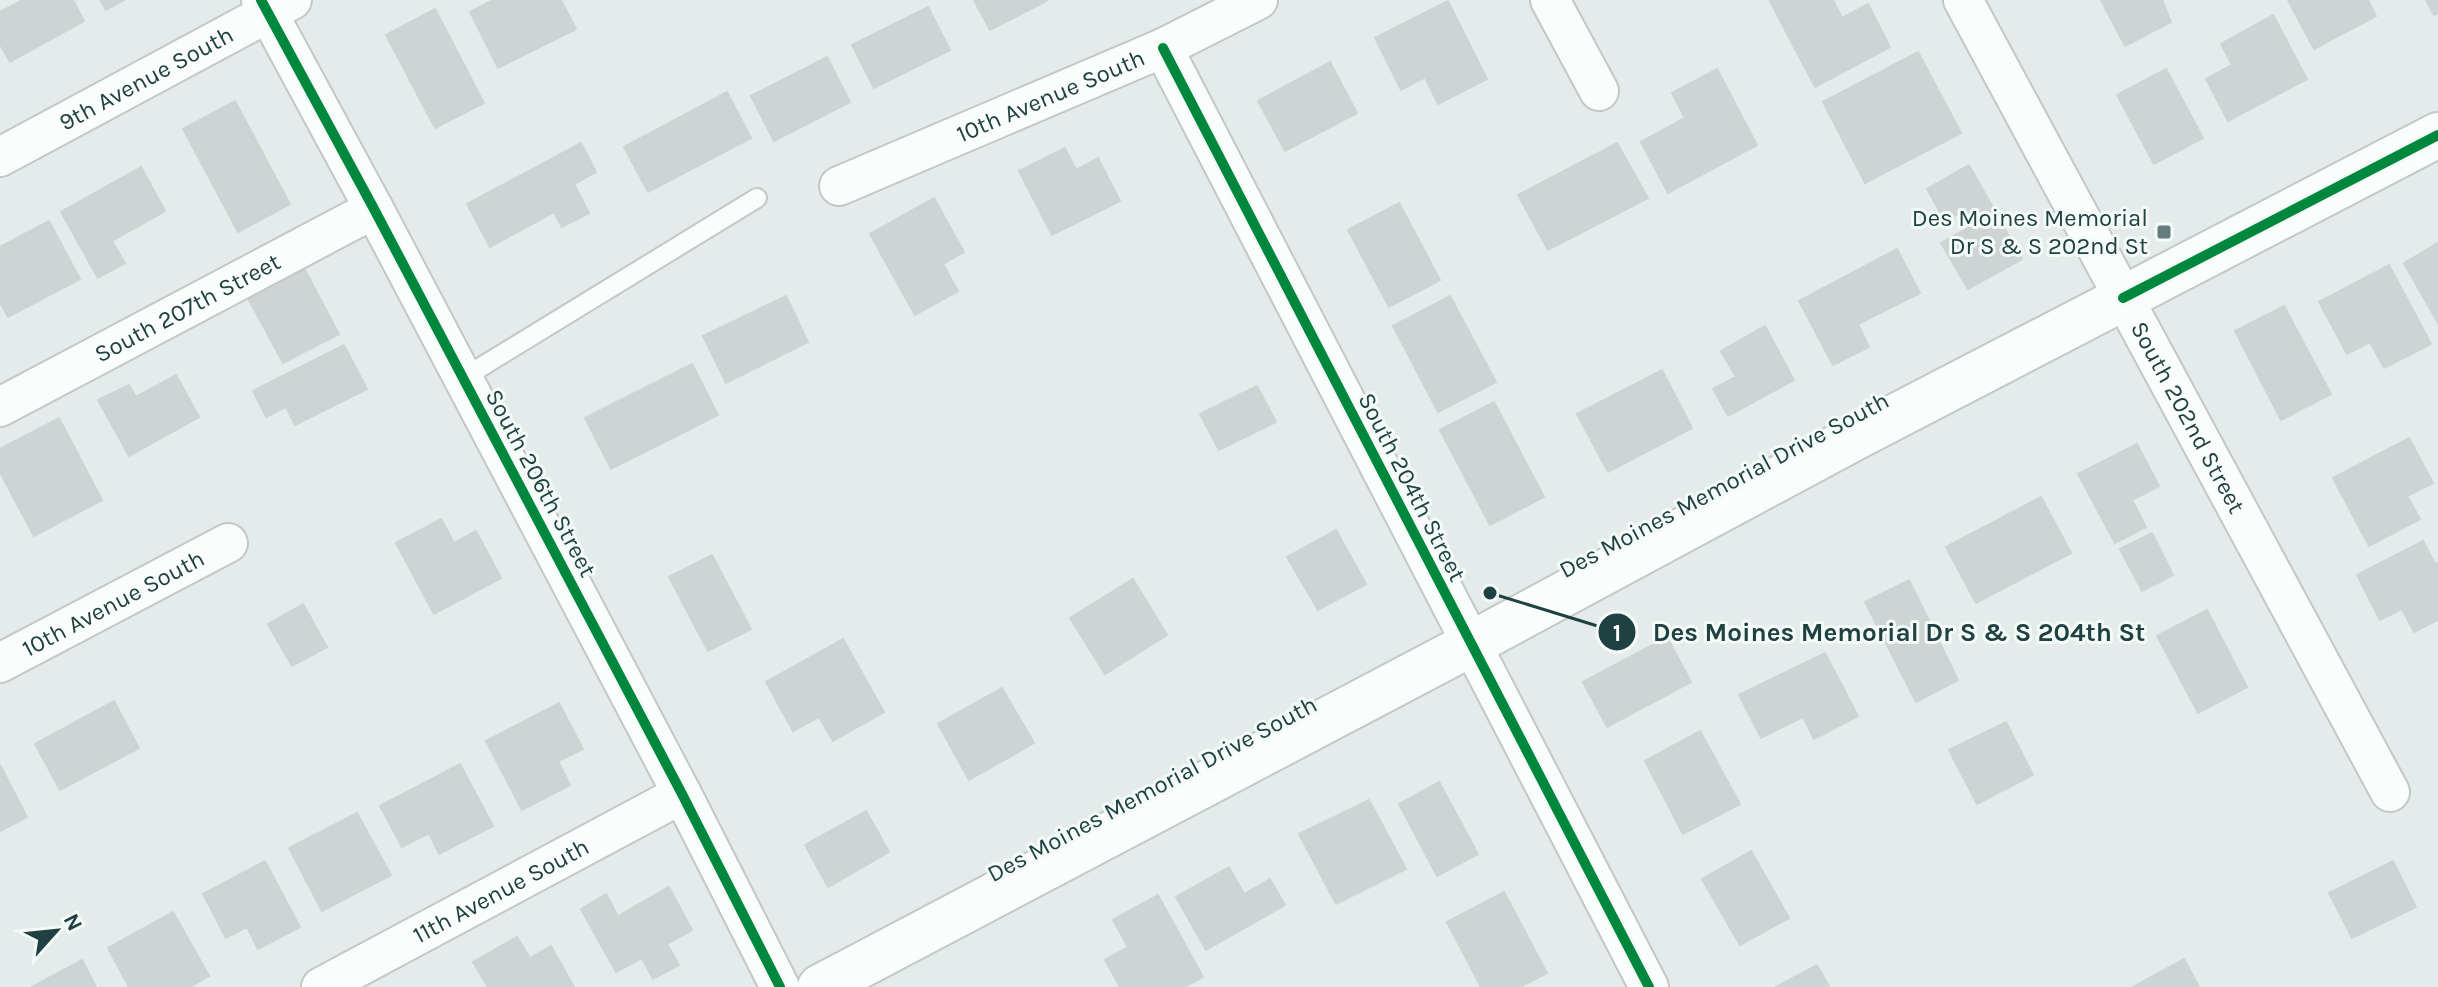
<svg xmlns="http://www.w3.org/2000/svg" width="2438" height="987" font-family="Karla,sans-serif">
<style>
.building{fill:#cdd4d3;stroke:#cdd4d3;stroke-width:2}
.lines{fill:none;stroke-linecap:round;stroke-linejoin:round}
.lane-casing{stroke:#c2c8c7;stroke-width:22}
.street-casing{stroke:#c2c8c7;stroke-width:42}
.secondary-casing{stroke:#c0c9c8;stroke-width:48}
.lane{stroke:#fbfcfc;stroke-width:18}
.street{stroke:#fbfcfc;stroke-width:38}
.secondary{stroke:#fbfcfc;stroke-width:44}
.cycleway-casing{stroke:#f3faf8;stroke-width:15}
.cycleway{stroke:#00873e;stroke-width:10}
.poi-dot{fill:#647c7c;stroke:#f3faf8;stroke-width:3}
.labels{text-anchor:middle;stroke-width:6;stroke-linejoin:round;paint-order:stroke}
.street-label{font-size:24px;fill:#1f4141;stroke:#f3faf8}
.poi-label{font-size:24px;fill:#1f4141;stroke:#f3faf8;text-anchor:end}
.leader{fill:none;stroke:#1f4141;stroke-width:3}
.callout-dot{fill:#1f4141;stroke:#f3faf8;stroke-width:3}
.mark-label{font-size:24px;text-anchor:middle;font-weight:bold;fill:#fff}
.callout-label{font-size:26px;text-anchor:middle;font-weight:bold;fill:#1f4141;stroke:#f3faf8;stroke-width:6;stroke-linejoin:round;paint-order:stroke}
</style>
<rect width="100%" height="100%" fill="#e5ebea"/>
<path class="building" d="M23 0H73L84 21 10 62 0 44V12Z
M100 0H124L106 10Z
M493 0H561L576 29 498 68 470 12Z
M974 0H1048L990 30Z
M1773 0H1833L1842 18 1868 4 1890 47 1815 87 1770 1Z
M2101 0H2162L2171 22 2125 46Z
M2288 0H2368L2376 16 2314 49Z
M2426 0H2438V13L2434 15Z
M1448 1 1487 79 1438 104 1425 77 1401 90 1375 38Z
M928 7 950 50 874 88 852 45Z
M435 9 484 103 435 128 386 35Z
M2273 15 2307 79 2228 121 2206 79 2232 65 2221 44Z
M1918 52 1961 133 1865 183 1823 102Z
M827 57 850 102 774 141 751 96Z
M1330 62 1357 113 1285 151 1258 101Z
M1717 69 1757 145 1668 193 1641 142 1685 118 1672 93Z
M2166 69 2203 138 2154 164 2117 95Z
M727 92 751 138 648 192 624 147Z
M235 101 290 204 238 232 183 129Z
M581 143 596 172 574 184 589 213 562 227 554 212 490 247 467 204Z
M1617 143 1648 198 1548 250 1518 195Z
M1065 148 1076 170 1098 158 1120 201 1052 235 1019 171Z
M1969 165 2022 259 1968 289 1941 243 1968 228 1960 213 1945 221 1927 189Z
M141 167 165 211 112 241 125 263 98 278 61 212Z
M934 198 964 252 943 264 958 291 915 315 870 234Z
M1399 203 1440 280 1389 307 1348 230Z
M49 221 80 279 8 317 0 302V247Z
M2438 243V323L2404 263Z
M1897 249 1920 293 1858 324 1869 347 1833 365 1799 301Z
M2389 265 2431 344 2384 368 2370 342 2347 354 2319 302Z
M305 270 339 334 283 363 249 300Z
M786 296 808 342 726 383 703 336Z
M1450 296 1496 382 1438 412 1393 326Z
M2284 306 2331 394 2281 420 2235 331Z
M1765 326 1794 380 1728 416 1713 389 1736 377 1721 351Z
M344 345 367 389 295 425 286 407 266 417 253 391Z
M692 364 718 415 611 469 585 418Z
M1662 370 1692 428 1608 472 1577 414Z
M176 375 199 417 129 456 98 400 129 385 136 397Z
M1257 386 1276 422 1219 450 1200 414Z
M1494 402 1544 497 1490 525 1440 430Z
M59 418 102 500 34 536 0 472V449Z
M2409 438 2433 483 2407 496 2420 519 2369 546 2333 478Z
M2137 444 2159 486 2132 500 2146 527 2115 543 2078 474Z
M2041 497 2071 553 1976 603 1946 547Z
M441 519 454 543 476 531 501 578 434 614 396 543Z
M1336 530 1366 584 1318 610 1287 557Z
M2152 533 2173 575 2142 591 2120 549Z
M2423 541 2435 564 2438 563V620L2414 632 2402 609 2380 620 2357 575Z
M712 555 751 629 708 651 669 577Z
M1133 579 1167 635 1105 674 1070 618Z
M1909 580 1958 680 1916 702 1865 602Z
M303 604 327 647 292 666 268 624Z
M2207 610 2247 687 2198 713 2157 636Z
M1667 637 1691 682 1607 727 1583 682Z
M843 639 884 712 833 741 819 717 793 731 766 682Z
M1825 653 1858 716 1814 739 1803 717 1761 738 1739 695Z
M1002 688 1034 743 969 780 938 724Z
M114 701 139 748 60 790 35 744Z
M559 703 583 749 558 761 570 785 522 810 486 741Z
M2006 722 2033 775 1977 804 1949 750Z
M1700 731 1740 804 1683 834 1645 761Z
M460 764 493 826 439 854 429 833 402 847 380 806Z
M0 765 27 817 0 831Z
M1439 782 1478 854 1437 876 1399 804Z
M1369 800 1406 869 1336 904 1299 834Z
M866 811 889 852 828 887 805 845Z
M357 813 391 875 322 911 289 848Z
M1751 851 1789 918 1740 945 1702 879Z
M265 861 300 927 258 949 247 927 226 938 203 894Z
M2393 861 2416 907 2352 938 2329 893Z
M1229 867 1244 894 1270 879 1285 905 1206 950 1176 897Z
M669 887 692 930 667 944 679 965 653 979 642 958 616 972 581 909 606 894 618 916Z
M1504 892 1547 973 1520 987H1481L1447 922Z
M1158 895 1203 977 1184 987H1120L1105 960 1128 947 1113 920Z
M173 912 209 976 190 987H129L108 948Z
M517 937 530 958 551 946 574 987H488L473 962Z
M2184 959 2199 987H2133Z
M82 960 96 987H32Z
M1817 965 1829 987H1776Z"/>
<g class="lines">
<defs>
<path id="lane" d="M463 378 757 198"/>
<g id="street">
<path d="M261 0 374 209 682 794 780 987"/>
<path d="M1550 0 1599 91"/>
<path id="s1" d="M1963 0 2390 792"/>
<path d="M1163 48 1649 987"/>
<path id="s2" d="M0 157 292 0"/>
<path id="s3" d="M839 186 1163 48 1258 0"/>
<path id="s4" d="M0 407 374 209"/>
<path id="s5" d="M0 663 228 543"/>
<path id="s6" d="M321 987 682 794"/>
</g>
<path id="secondary" d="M820 987 1471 644 1856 437 2438 135"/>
</defs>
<use href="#lane" class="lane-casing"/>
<use href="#street" class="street-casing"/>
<use href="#secondary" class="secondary-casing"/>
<use href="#lane" class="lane"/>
<use href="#street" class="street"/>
<use href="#secondary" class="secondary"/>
<defs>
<path id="cycleway" d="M261 0 374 209 682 794 780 987
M1163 48 1649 987
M2123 298 2438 135"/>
</defs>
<use href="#cycleway" class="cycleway-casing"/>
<use href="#cycleway" class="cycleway"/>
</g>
<rect class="poi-dot" x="2156" y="224" width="16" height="16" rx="4"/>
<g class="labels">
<g class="street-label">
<text dy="8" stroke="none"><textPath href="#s2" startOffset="166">9th Avenue South</textPath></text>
<text dy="8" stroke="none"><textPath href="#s3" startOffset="230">10th Avenue South</textPath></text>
<text dy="8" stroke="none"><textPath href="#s4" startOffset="212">South 207th Street</textPath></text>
<text dy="8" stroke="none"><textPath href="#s1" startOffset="474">South 202nd Street</textPath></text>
<text transform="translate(541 483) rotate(62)" y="8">South 206th Street</text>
<text transform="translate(1724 485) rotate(-28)" y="8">Des Moines Memorial Drive South</text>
<text transform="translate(1412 487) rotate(63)" y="8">South 204th Street</text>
<text dy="8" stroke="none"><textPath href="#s5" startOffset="128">10th Avenue South</textPath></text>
<text transform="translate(1152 789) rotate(-28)" y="8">Des Moines Memorial Drive South</text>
<text dy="8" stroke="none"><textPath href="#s6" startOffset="204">11th Avenue South</textPath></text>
</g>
<g class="poi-label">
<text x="2148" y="226">Des Moines Memorial<tspan x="2148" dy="28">Dr S &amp; S 202nd St</tspan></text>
</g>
</g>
<path class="leader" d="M1490 593L1617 632"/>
<g class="callout-dot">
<circle cx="1490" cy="593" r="8"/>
<circle cx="1617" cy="632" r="20"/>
</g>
<g class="mark-label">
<text x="1617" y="641">1</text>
</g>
<g class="callout-label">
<text x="1899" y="641">Des Moines Memorial Dr S &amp; S 204th St</text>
</g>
<g transform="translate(56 931) rotate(63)" stroke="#f3faf8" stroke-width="6" paint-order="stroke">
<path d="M0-6L14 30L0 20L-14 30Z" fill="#1f4141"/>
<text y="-12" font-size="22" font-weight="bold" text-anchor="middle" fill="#1f4141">N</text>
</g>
</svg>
